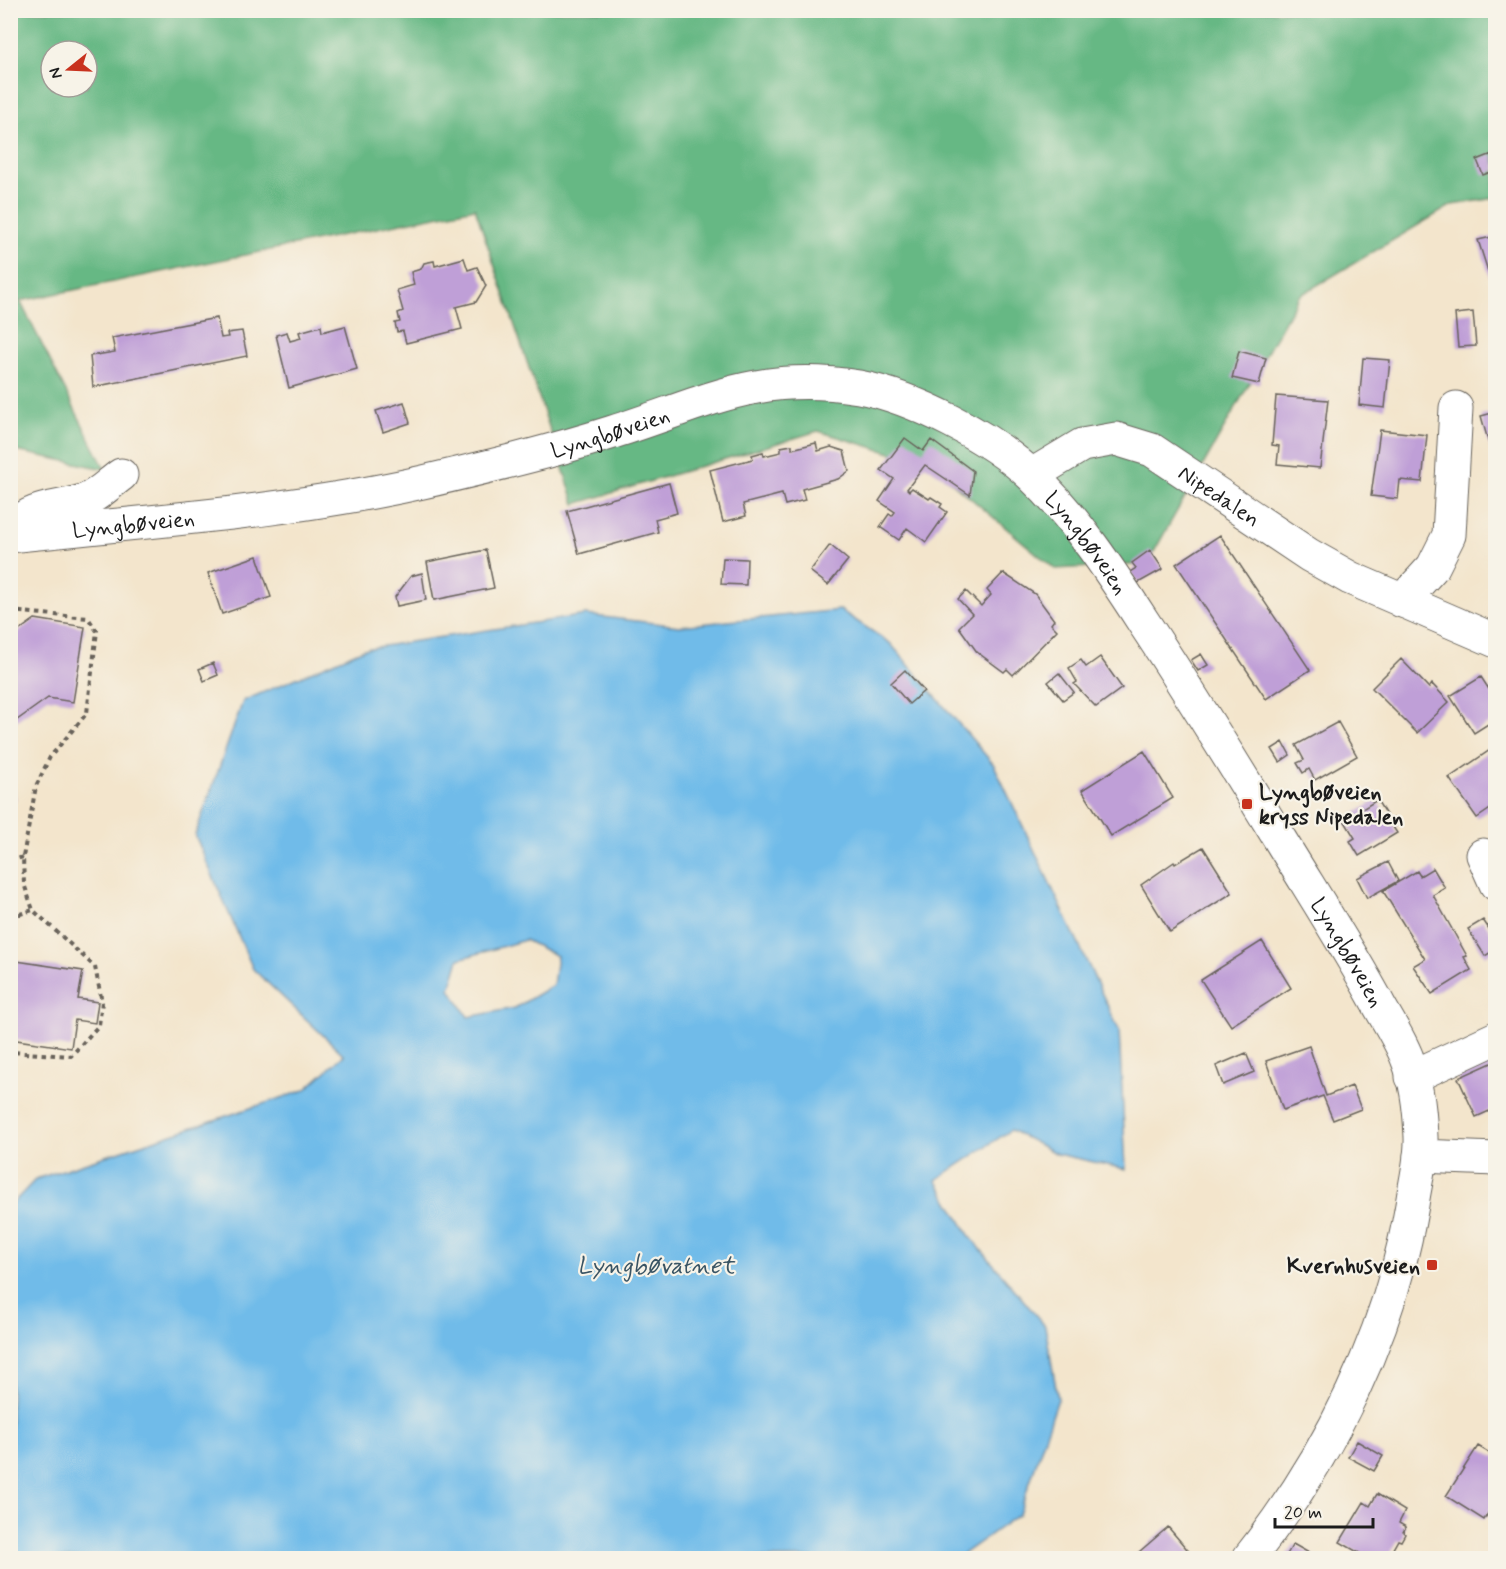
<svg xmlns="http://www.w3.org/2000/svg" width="1506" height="1569" font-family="Mynerve,sans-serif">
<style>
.forest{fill:#66b884;stroke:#416a50;stroke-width:1.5;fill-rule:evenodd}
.water{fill:#70bbe9;stroke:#466c82;stroke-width:1.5;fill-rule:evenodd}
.building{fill:#bf9fd7}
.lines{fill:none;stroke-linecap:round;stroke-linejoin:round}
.minor-casing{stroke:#67625a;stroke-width:35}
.path{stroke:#67625a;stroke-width:4;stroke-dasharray:4.5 4.5;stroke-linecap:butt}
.minor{stroke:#fff;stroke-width:33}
.poi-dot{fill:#c8321e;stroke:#f7f3e8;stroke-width:2}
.labels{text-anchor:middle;stroke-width:4.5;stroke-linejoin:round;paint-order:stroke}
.street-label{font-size:22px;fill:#1c1c1c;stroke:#f7f3e8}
.poi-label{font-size:22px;font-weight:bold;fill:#1c1c1c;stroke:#f7f3e8;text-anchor:start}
.water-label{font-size:24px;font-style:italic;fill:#395464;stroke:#f7f3e8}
</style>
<rect width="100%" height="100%" fill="#f7f3e8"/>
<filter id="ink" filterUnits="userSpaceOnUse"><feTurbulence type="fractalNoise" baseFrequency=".0167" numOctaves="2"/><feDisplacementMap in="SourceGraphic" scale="12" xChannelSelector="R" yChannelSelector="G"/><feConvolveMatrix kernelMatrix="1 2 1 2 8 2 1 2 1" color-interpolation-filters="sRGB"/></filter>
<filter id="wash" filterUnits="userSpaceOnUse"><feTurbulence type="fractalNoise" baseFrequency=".008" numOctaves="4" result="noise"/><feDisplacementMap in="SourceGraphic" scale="24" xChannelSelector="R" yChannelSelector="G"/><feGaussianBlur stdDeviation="1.35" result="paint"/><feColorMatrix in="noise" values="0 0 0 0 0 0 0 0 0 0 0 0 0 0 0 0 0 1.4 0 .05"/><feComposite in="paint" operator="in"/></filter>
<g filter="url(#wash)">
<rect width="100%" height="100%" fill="#f3e5cc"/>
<path class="forest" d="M10 11H1495V198L1452 205 1299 296 1147 564 1055 569 931 465 818 431 575 504 475 208 20 301 105 469 16 451 11 432ZM51 51H87V87H51Z"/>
<path class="water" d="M840 610 890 643 994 765 1119 1030 1126 1169 1057 1154 1011 1130 936 1180 969 1235 1045 1326 1058 1399 1019 1514 957 1558H11V1205L36 1179 305 1090 344 1055 253 969 195 835 243 701 364 649 586 615 679 626ZM525 940 557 956 553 985 515 1008 468 1017 450 989 459 959Z"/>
<g id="blocks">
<path class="building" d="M1492 154 1496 170 1483 175 1477 160Z
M1496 236V293H1495L1478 240Z
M464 258 468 270 477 267 486 286 476 302 456 307 462 329 406 343 403 331 397 332 395 323 400 322 398 313 403 311 397 290 414 285 411 272 421 269 424 263 434 261 435 266Z
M1473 312 1476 346 1458 347 1455 314Z
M217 318 221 338 228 337 227 333 242 331 247 356 93 387 90 356 115 352 112 338Z
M321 326 322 332 345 326 357 369 289 388 276 335 287 332 290 341 301 338 299 332Z
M1239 351 1266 358 1259 384 1232 378Z
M1363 358 1390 360 1385 408 1359 405Z
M1276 396 1328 400 1320 468 1277 464 1279 446 1272 445Z
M404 402 410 423 383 432 376 411Z
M1496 412V449L1491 451 1481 416Z
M1380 430 1427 435 1422 482 1400 480 1398 499 1371 496Z
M905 438 923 451 931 440 973 471 970 495 925 465 907 489 909 491 912 488 929 499 931 497 942 504 940 507 947 512 926 542 907 528 899 540 880 527 889 514 892 516 895 512 879 501 894 479 881 470Z
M816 443 818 451 831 447 844 451 849 471 838 479 802 489 805 500 785 505 782 494 743 504 746 516 723 522 710 470 753 459 752 455 763 452 764 456 781 452V447L792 445V449Z
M669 483 677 513 655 519 658 532 579 554 567 511Z
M1220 535 1310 670 1266 699 1176 564Z
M830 545 848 560 828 585 810 571Z
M486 550 494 588 434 600 427 562Z
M1150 550 1163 569 1138 583 1130 572 1136 568 1132 563Z
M257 556 271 597 222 614 208 573Z
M723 558 747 559 746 585 721 584Z
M422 573 426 600 397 606 395 597 411 576Z
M1003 573 1035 594 1054 620 1051 624 1057 630 1013 675 1007 669 1004 672 977 652 959 627 972 614 958 599 966 591 981 606 991 595 987 590Z
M35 619 85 627 73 702 48 698 10 725V637Z
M1201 654 1208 665 1198 671 1191 660Z
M1100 657 1122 688 1096 707 1074 684 1077 682 1069 668 1081 660 1086 667Z
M1401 659 1429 688 1432 684 1449 702 1417 733 1372 688Z
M213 663 218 675 204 681 199 669Z
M905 670 924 691 909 704 891 683Z
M1059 673 1074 692 1063 700 1048 682Z
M1481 677 1496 700V719L1474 733 1450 696Z
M1338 722 1357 756 1315 780 1309 769 1303 773 1297 763 1304 760 1296 745Z
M1283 742 1290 755 1280 762 1272 749Z
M1496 746V805L1477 818 1449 778Z
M1144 751 1173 798 1111 836 1082 790Z
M10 777 16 798 10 817Z
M1377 800 1389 820 1394 818 1398 825 1393 827 1397 833 1359 856 1350 841 1355 838 1344 820Z
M1203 847 1232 893 1170 932 1141 885 1174 862 1175 864Z
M1388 862 1398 881 1367 898 1357 878Z
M1433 868 1445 888 1433 895 1467 956 1464 957 1471 970 1432 994 1413 966 1425 959 1383 891 1417 871 1420 876Z
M1483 920 1496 939V949L1485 956 1468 929Z
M1262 941 1291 988 1231 1026 1201 980Z
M10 960 83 971 78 999 98 1002 95 1023 75 1020 71 1048 10 1039Z
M1309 1046 1326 1096 1352 1086 1361 1109 1333 1120 1323 1096 1283 1110 1266 1061Z
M1246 1053 1254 1072 1223 1085 1216 1066Z
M1496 1061V1108L1476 1117 1458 1078Z
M1357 1441 1383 1456 1374 1471 1348 1457Z
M1478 1446 1496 1457V1506L1493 1505 1484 1520 1446 1496Z
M1377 1494 1405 1511 1399 1523 1406 1527 1403 1532 1405 1534 1401 1541 1398 1540 1389 1556 1393 1558H1368L1340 1542 1364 1502 1370 1506Z
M1168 1527 1192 1555 1188 1558H1132Z
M1293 1544 1318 1558H1285Z"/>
</g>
</g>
<g filter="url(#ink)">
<use href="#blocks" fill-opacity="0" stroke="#67625a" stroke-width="1.5"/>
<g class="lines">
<defs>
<g id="minor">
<path id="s1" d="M1032 475 1082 445 1116 439 1152 450 1309 555 1350 578 1496 641"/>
<path d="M23 519C37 507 67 507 86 500 98 495 110 483 121 475"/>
<path id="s2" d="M10 536C148 521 288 512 423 482 487 467 551 452 613 432 705 403 758 370 859 387 913 397 993 438 1032 476 1076 518 1111 572 1144 623 1191 694 1235 766 1279 838 1313 894 1349 949 1380 1007 1389 1023 1400 1040 1407 1058 1417 1082 1420 1111 1421 1137 1422 1159 1415 1183 1412 1205 1390 1334 1329 1457 1249 1558"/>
<path d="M1402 601 1433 567 1449 535 1456 408"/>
<path d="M1483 855 1496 884"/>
<path d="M1412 1077 1496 1038"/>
<path d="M1420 1156 1496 1159"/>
</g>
</defs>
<use href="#minor" class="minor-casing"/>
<path class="path" d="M10 611 88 618 97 631 87 713 50 757 36 786 23 857 24 884 33 910 95 967 102 1002 99 1025 71 1056 10 1052
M10 861 23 857
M10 913 20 914 33 910"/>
<use href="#minor" class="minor"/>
</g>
</g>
<g class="poi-dot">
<rect x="1241" y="798" width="12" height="12" rx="3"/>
<rect x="1426" y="1259" width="12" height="12" rx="3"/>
</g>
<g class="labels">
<g class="street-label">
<text dy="8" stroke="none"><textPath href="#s2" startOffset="610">Lyngbøveien</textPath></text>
<text dy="8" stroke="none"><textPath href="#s1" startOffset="212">Nipedalen</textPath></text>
<text dy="8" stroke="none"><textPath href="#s2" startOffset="124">Lyngbøveien</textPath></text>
<text dy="8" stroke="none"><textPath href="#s2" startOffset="1150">Lyngbøveien</textPath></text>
<text dy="8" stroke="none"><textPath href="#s2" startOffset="1636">Lyngbøveien</textPath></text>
</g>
<g class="poi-label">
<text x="1259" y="799">Lyngbøveien<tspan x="1259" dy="25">kryss Nipedalen</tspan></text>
<text x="1420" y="1273" text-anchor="end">Kvernhusveien</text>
</g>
<g class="water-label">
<text x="656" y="1273">Lyngbøvatnet</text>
</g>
</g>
<rect width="1506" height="1569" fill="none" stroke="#f7f3e8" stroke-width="36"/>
<g transform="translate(69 69) rotate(252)"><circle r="28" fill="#f7f3e8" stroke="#9f9d96" stroke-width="1.5"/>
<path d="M0-4.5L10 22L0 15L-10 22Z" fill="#c8321e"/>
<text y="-9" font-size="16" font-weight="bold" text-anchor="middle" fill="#1c1c1c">N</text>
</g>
<path d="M1275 1518v9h98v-9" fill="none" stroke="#1c1c1c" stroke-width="3"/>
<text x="1284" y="1518" font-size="18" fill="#1c1c1c" stroke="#f7f3e8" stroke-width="4.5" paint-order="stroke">20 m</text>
</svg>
